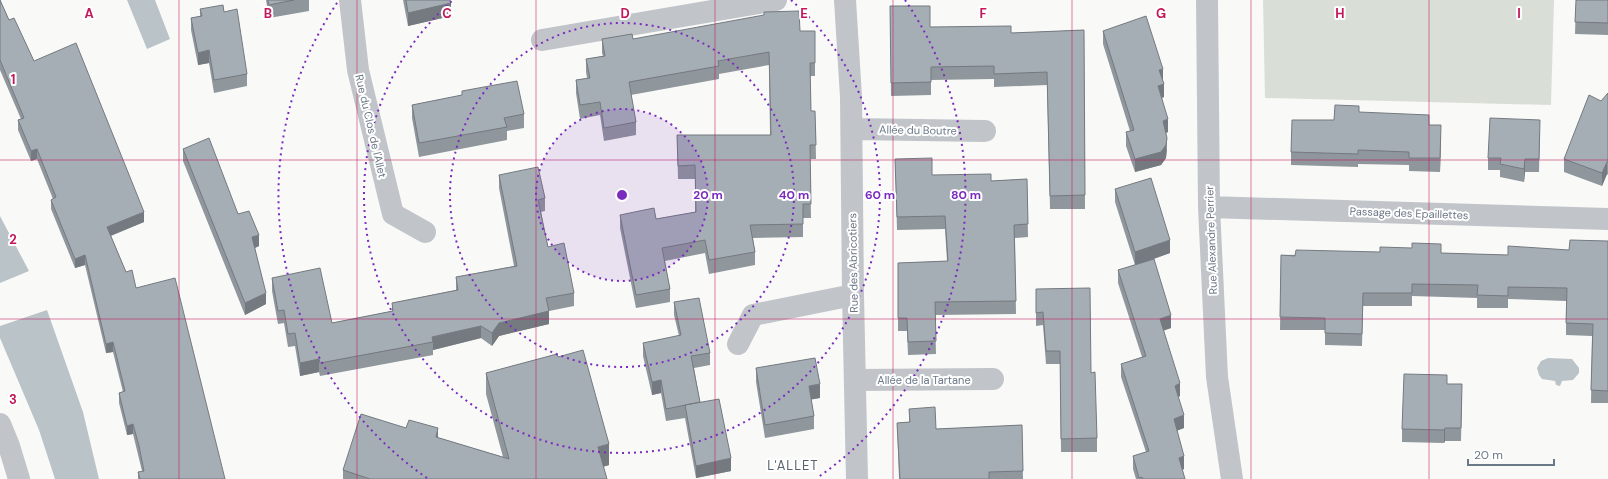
<svg xmlns="http://www.w3.org/2000/svg" width="1608" height="479" font-family="'DM Sans',sans-serif">
<style>
.green{fill:#d9ded7}
.water{fill:#bac3c8}
.lines{fill:none;stroke-linecap:round;stroke-linejoin:round}
.pedestrian{stroke:#c1c5c9;stroke-width:22}
.minor{stroke:#c1c5c9;stroke-width:22}
.wall{fill:#8f969c}
.shaded-wall{fill:#747a7f}
.building{fill:#a6aeb5;stroke:#747a7f}
.grid{fill:none;stroke:#c2185b;stroke-width:1;stroke-opacity:0.55}
.ring{fill:none;stroke:#7b2cbf;stroke-width:2;stroke-dasharray:2 4}
.labels{text-anchor:middle;stroke-width:4;stroke-linejoin:round;paint-order:stroke}
.street-label{font-size:11px;fill:#6b7887;stroke:#fff}
.quarter-label{font-size:13px;letter-spacing:1px;fill:#58626c;stroke:#fff}
.grid-label{font-size:13px;text-anchor:middle;font-weight:bold;fill:#c2185b;stroke:#fff;stroke-width:4;stroke-linejoin:round;paint-order:stroke}
.centre{fill:#7b2cbf;stroke:#fff;stroke-width:2}
.ring-label{font-size:12px;text-anchor:middle;font-weight:bold;fill:#7b2cbf;stroke:#fff;stroke-width:4;stroke-linejoin:round;paint-order:stroke}
</style>
<rect width="100%" height="100%" fill="#f9faf8"/>
<path class="green" d="M1263 0H1554L1551 105 1265 98Z"/>
<path class="water" d="M127 0H155L170 39 147 49Z
M0 216 29 271 0 283Z
M47 310 83 412 99 479H55L39 430 0 338V326Z
M1548 358 1572 359 1579 368V373L1573 380 1562 381 1560 386 1556 385 1555 381 1542 379 1539 375 1537 368 1541 361Z"/>
<g class="lines">
<path class="pedestrian" d="M542 40 776 0"/>
<path class="minor" d="M350 0 358 70 393 214 425 232
M845 0 851 97 853 295 857 479
M1207 0 1209 207 1217 377 1232 479
M852 129 985 131
M1209 207 1608 219
M738 344 753 315 853 295
M856 380 993 379
M0 424 9 446 19 479"/>
</g>
<path class="wall" d="M0 0 9 20 34 61 144 222 111 236 126 272 136 288 225 479H138V472L142 471 133 434 127 435 119 403V393L123 392 113 352 106 353 85 265 75 268 51 209V200L53 199 37 159 31 161 18 130V120L21 119 0 70Z
M266 0H309V11L269 18Z
M403 0H450L451 16 408 26Z
M1576 0H1608V35L1575 34Z
M890 6 930 27 1011 33 1084 30 1085 209H1050L1047 85 994 87V79L931 80V95L891 96Z
M200 9 224 12 247 74V86L214 93 209 63 198 65 191 30V18L200 16Z
M800 31H815V76H810L811 111H815L816 159H810L811 218H803V237L753 238 755 252V265L709 274 705 253 665 261 670 289V302L636 308 620 228V215L656 219 695 212V179H678L677 135H770L769 65 719 74V79L631 95 636 122V135L604 141 600 115 580 119 576 93V80L587 78 586 72V59L603 56 602 53V39H633Z
M1103 31 1163 82 1164 97 1162 98 1168 132 1166 133 1167 151 1166 158 1161 165 1135 172 1126 146V132L1130 131 1103 44Z
M462 91 524 114V128L507 131V140L419 157 412 118V105L462 95Z
M1608 93V175L1607 174 1602 186 1564 172V159Z
M1359 112 1429 125 1441 139 1440 172 1409 171V165L1358 164V167L1291 165V152L1334 120Z
M1540 133 1539 172H1525L1524 182 1500 177V170H1488V158Z
M183 149 238 214 259 246 255 248 266 304 245 315 183 161Z
M895 159 932 175 991 181 1027 179 1028 237 1015 238 1016 314 935 315 936 354 908 355 907 331H898V263L947 261 945 229 897 230Z
M499 175 545 198V211L541 212 548 247 574 293V306L549 311V324L499 336 492 346 481 338 433 350V355L320 376 319 372 300 376 295 346 288 347 284 323 278 324 272 291V278L332 323 392 311V303L456 290V277L514 266 499 188Z
M1115 189 1170 253 1154 259 1171 328 1163 330 1180 396 1178 397 1184 428 1177 430 1184 469 1182 470 1185 479H1136L1133 469V456L1146 452 1121 377V364L1142 357 1118 283V270L1135 265 1115 202Z
M1608 241V403H1591L1592 336 1566 335V301L1508 299V308H1477V298L1412 296V306H1363L1362 346 1325 345V330H1280L1281 255 1441 253 1508 255 1569 250Z
M1036 289 1091 373 1097 438V452H1061L1060 364H1046L1043 325 1036 326Z
M674 302 710 353V365L694 368 700 402 731 471 696 478 685 418 666 421 661 393 652 395 643 356V343L679 336 674 315Z
M558 357 609 465 603 467 607 479H343V470L406 428 503 457 486 394V373Z
M756 368 820 398 811 399 814 416V429L765 438 756 382Z
M1447 384 1462 397 1461 441H1445L1444 443 1402 442V429Z
M909 409 936 429 1022 425 1023 479H899L897 423 909 422Z"/>
<path class="shaded-wall" d="M451 3V16L408 26V13Z
M209 50V63L198 65V53Z
M1163 69V82L1159 70Z
M1164 84V97L1158 99V86Z
M1168 119V132L1163 134V121Z
M1441 125V139L1440 172V158Z
M1167 138 1166 158 1161 165 1135 172V159Z
M37 149V159L31 161V151Z
M1525 159V172L1524 182V169Z
M1607 162V174L1602 186V173Z
M144 212V222L107 237V227Z
M259 235V246L252 249V237Z
M1170 240V253L1135 265V252Z
M85 255V265L75 268V259Z
M266 293V304L245 315V303Z
M549 311V324L499 336 492 346V333L499 323Z
M1171 315V328L1160 332V319Z
M481 326V338L433 350V342L432 337Z
M113 342V352L106 353V344Z
M319 359V372L300 376V363Z
M661 380V393L652 395V382Z
M1180 383V396L1175 399V386Z
M820 384V398L809 400V386Z
M1184 415V428L1174 432V419Z
M133 424V434L127 435V426Z
M438 428V449L436 437Z
M1445 428V441L1444 443V430Z
M609 444V465L598 468V447Z
M1184 456V469L1179 471V458Z
M731 458V471L696 478V466Z"/>
<path class="building" d="M0 0 9 20 14 18 34 61 76 43 144 212 107 227 126 272 132 270 136 288 175 278 225 479H140L138 472 144 471 139 446 133 424 127 426 119 393 125 391 113 342 106 344 85 255 75 259 51 200 56 197 37 149 31 151 18 120 24 118 0 60Z
M268 0H294L269 5Z
M406 0H450L451 3 408 13Z
M1576 0H1608V23L1575 22Z
M223 5 224 12 237 9 247 74 214 80 209 50 198 53 191 18 202 16 200 9Z
M890 6H930V27L1011 26V33L1084 30 1085 195 1050 196 1047 72 994 74V66L931 67V82L891 83Z
M799 11 800 31H815V63H810L811 111H815L816 145H810L811 204H803V224L750 225 755 252 709 260 705 240 662 248 670 289 636 295 620 215 654 208 656 219 696 212 695 165 678 166 677 135H771L769 52 718 61 719 66 629 82 636 122 604 128 600 102 580 105 576 80 590 78 586 59 605 56 602 39 632 34 633 39 764 15V12Z
M1146 16 1163 69 1159 70 1164 84 1158 86 1168 119 1163 121 1167 138 1166 145 1161 152 1135 159 1126 132 1134 130 1103 31Z
M517 81 524 114 504 118 507 127 419 143 412 105 462 95V91Z
M1608 93V162H1607L1602 173 1564 159 1589 95 1601 101Z
M1335 105 1359 106V112L1429 115V125H1441L1440 158H1409V152L1358 150V154L1291 152 1292 120H1334Z
M1490 118 1540 120 1539 159H1525L1524 169 1500 164 1501 158H1488Z
M209 138 238 214 249 211 259 235 252 237 266 293 245 303 183 149Z
M932 158V175L991 174V181L1027 179 1028 224 1014 225 1016 301 935 302 936 341 908 342 907 318H898V263L948 261 945 216 897 217 895 159Z
M538 167 545 198 538 200 548 247 564 243 574 293 546 298 549 311 499 323 492 333 481 326 432 337 433 342 320 363 319 359 300 363 295 333 288 334 284 310 278 311 272 278 320 268 332 323 393 311 392 303 458 290 456 277 517 266 499 175Z
M1151 178 1170 240 1135 252 1115 189Z
M1570 240 1608 241V391L1591 390 1593 324 1566 323 1567 288 1508 287V296L1477 295 1478 285 1412 284V293H1363L1362 334 1325 333V318L1280 317 1281 255 1295 256 1296 250 1380 252V247L1412 248V243L1441 244V253L1508 255V246L1569 250Z
M1154 259 1171 315 1160 319 1180 383 1175 386 1184 415 1174 419 1184 456 1179 458 1185 479H1143L1142 477 1139 478 1133 456 1149 451 1121 364 1146 356 1118 270Z
M1090 288 1091 373 1095 372 1097 438 1061 439 1060 351H1046L1043 312 1036 313V289Z
M699 298 710 353 691 356 700 402 666 409 661 380 652 382 643 343 681 335 674 302Z
M583 350 609 444 598 447 607 479H370L343 470 361 414 406 428 409 420 438 428 436 437 509 459 486 373 557 354 558 357Z
M815 358 820 384 809 386 814 416 765 425 756 368Z
M1404 374 1447 375V384H1462L1461 428H1445L1444 430 1402 429Z
M719 399 731 458 696 466 685 405Z
M935 407 936 429 1022 425 1023 471 989 472V479H900L897 423 910 422 909 409Z"/>
<path class="grid" d="M179 0V479M357 0V479M536 0V479M715 0V479M893 0V479M1072 0V479M1251 0V479M1429 0V479M0 160H1608M0 319H1608"/>
<circle cx="622" cy="195" r="86" fill="#7b2cbf" fill-opacity=".12"/>
<g class="ring">
<circle cx="622" cy="195" r="86"/>
<circle cx="622" cy="195" r="172"/>
<path d="M791 0A258 258 0 1 1 453 0"/>
<path d="M427 478A344 344 0 0 1 339 0M905 0A344 344 0 0 1 817 478"/>
</g>
<g class="labels">
<g class="street-label">
<text transform="translate(371 126) rotate(77)" y="4">Rue du Clos de l'Allet</text>
<text transform="translate(918 130) rotate(1)" y="4">Allée du Boutre</text>
<text transform="translate(1409 213) rotate(2)" y="4">Passage des Epaillettes</text>
<text transform="translate(1211 240) rotate(-92)" y="4">Rue Alexandre Perrier</text>
<text transform="translate(853 263) rotate(-91)" y="4">Rue des Abricotiers</text>
<text x="924" y="384">Allée de la Tartane</text>
</g>
<g class="quarter-label">
<text x="793" y="470">L'ALLET</text>
</g>
</g>
<g class="grid-label">
<text x="89" y="18">A</text>
<text x="268" y="18">B</text>
<text x="447" y="18">C</text>
<text x="625" y="18">D</text>
<text x="804" y="18">E</text>
<text x="983" y="18">F</text>
<text x="1161" y="18">G</text>
<text x="1340" y="18">H</text>
<text x="1519" y="18">I</text>
<text x="13" y="84">1</text>
<text x="13" y="244">2</text>
<text x="13" y="404">3</text>
</g>
<circle cx="622" cy="195" r="6" class="centre"/>
<g class="ring-label">
<text x="708" y="199">20 m</text>
<text x="794" y="199">40 m</text>
<text x="880" y="199">60 m</text>
<text x="966" y="199">80 m</text>
</g>
<path d="M1468 459v6h86v-6" fill="none" stroke="#6b7887" stroke-width="2"/>
<text x="1474" y="459" font-size="12" fill="#6b7887" stroke="#ffffff" stroke-width="3" paint-order="stroke">20 m</text>
</svg>
